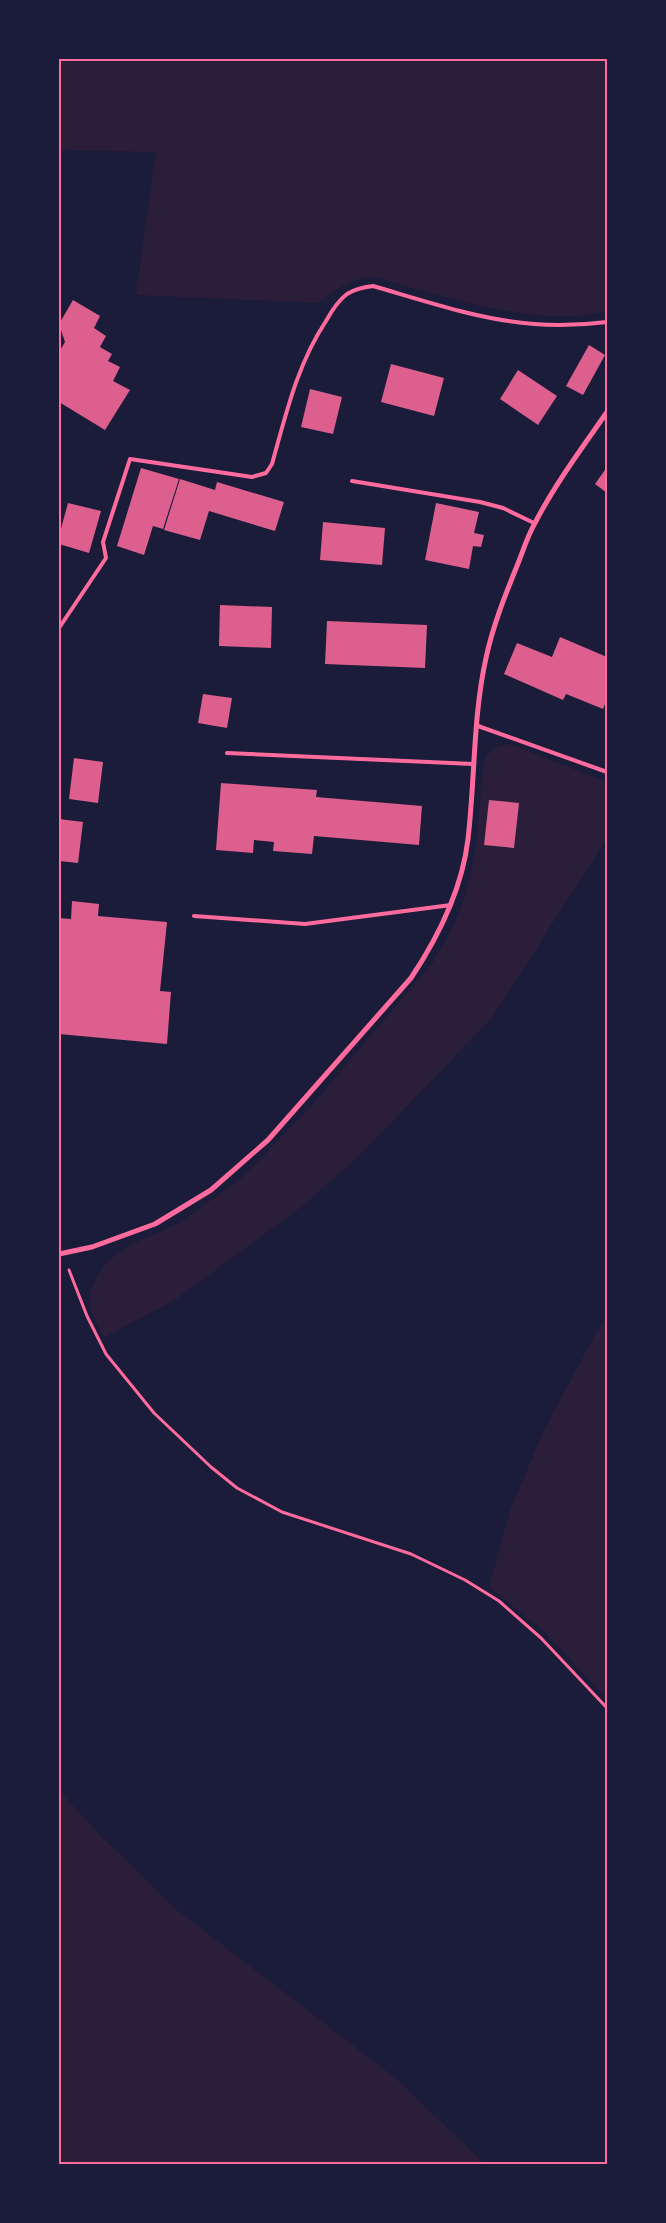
<svg xmlns="http://www.w3.org/2000/svg" width="666" height="2223" font-family="'DM Sans',sans-serif">
<style>
.green{fill:#2a1e3b}
.building{fill:#dd5f8e}
.lines{fill:none;stroke-linecap:round;stroke-linejoin:round}
.path{stroke:#ff6b9d;stroke-width:3}
.service{stroke:#ff6b9d;stroke-width:4}
.minor{stroke:#ff6b9d;stroke-width:5}
.neatline{fill:none;stroke:#ff6b9d;stroke-width:2}
</style>
<rect width="100%" height="100%" fill="#1b1b3a"/>
<path class="green" d="M59 59H607V311C596 313 584 316 573 316 509 319 436 294 374 277 351 278 336 289 319 303L136 295 156 152 59 150Z
M510 744 607 782V838L492 1018 359 1156 300 1208 176 1299 104 1338 91 1310 90 1294 97 1276 107 1262 132 1244 179 1223 243 1177 313 1104 433 962 452 929 462 905 471 873 476 844 484 762C490 749 497 746 510 744Z
M607 1318V1699L543 1630 489 1587 510 1511 543 1432 596 1333Z
M59 1790 103 1838 177 1910 393 2076 485 2164H59Z"/>
<path class="building" d="M73 300 100 316 94 328 106 336 100 347 112 354 108 361 120 367 113 381 130 390 105 430 59 402V352L65 342 59 324Z
M589 345 605 355 583 395 566 386Z
M391 364 444 378 434 416 381 402Z
M518 370 557 396 538 425 500 399Z
M310 389 342 397 333 434 301 427Z
M607 467V493L595 484Z
M141 468 179 479 163 529 153 526 144 555 117 546Z
M180 479 215 490 217 482 284 502 275 531 209 511 200 540 164 530Z
M68 503 101 511 89 553 59 544V536Z
M436 503 479 512 474 533 484 535 481 547 473 546 469 569 425 560Z
M323 522 385 528 382 565 320 560Z
M220 605 272 607 271 648 219 646Z
M327 621 427 625 425 668 325 664Z
M560 637 607 657V699L603 709 566 694 563 700 504 674 517 643 552 657Z
M203 694 232 698 227 728 198 723Z
M74 758 103 762 98 803 69 799Z
M221 783 317 790 316 797 422 806 419 845 314 836 312 854 273 851 274 842 254 840 253 853 216 850Z
M489 800 519 803 514 848 484 845Z
M59 819 83 822 78 863 59 861Z
M72 901 99 904 98 916 167 922 160 991 171 992 167 1044 59 1034V918L71 919Z"/>
<g class="lines">
<path class="path" d="M69 1270 87 1316 106 1354 154 1413 211 1467 237 1488 282 1512 411 1554 465 1580 499 1601 541 1638 607 1708"/>
<path class="service" d="M352 481 480 502 503 508 534 523
M59 628 106 558 103 542 130 459 252 477 266 473 272 464C286 414 297 365 326 321 331 312 339 300 347 294 355 289 364 287 373 286 425 301 480 320 534 324 559 326 583 325 607 322
M478 726 607 772
M227 753 473 764
M194 916 305 924 451 905"/>
<path class="minor" d="M59 1254 92 1247 155 1224 211 1190 268 1140 411 978C439 936 462 890 468 839 475 780 473 716 486 658 493 625 506 593 519 561 524 548 528 535 535 523 555 484 582 448 607 412"/>
</g>
<rect width="666" height="2223" fill="none" stroke="#1b1b3a" stroke-width="120"/>
<rect x="60" y="60" width="546" height="2103" class="neatline"/>
</svg>
